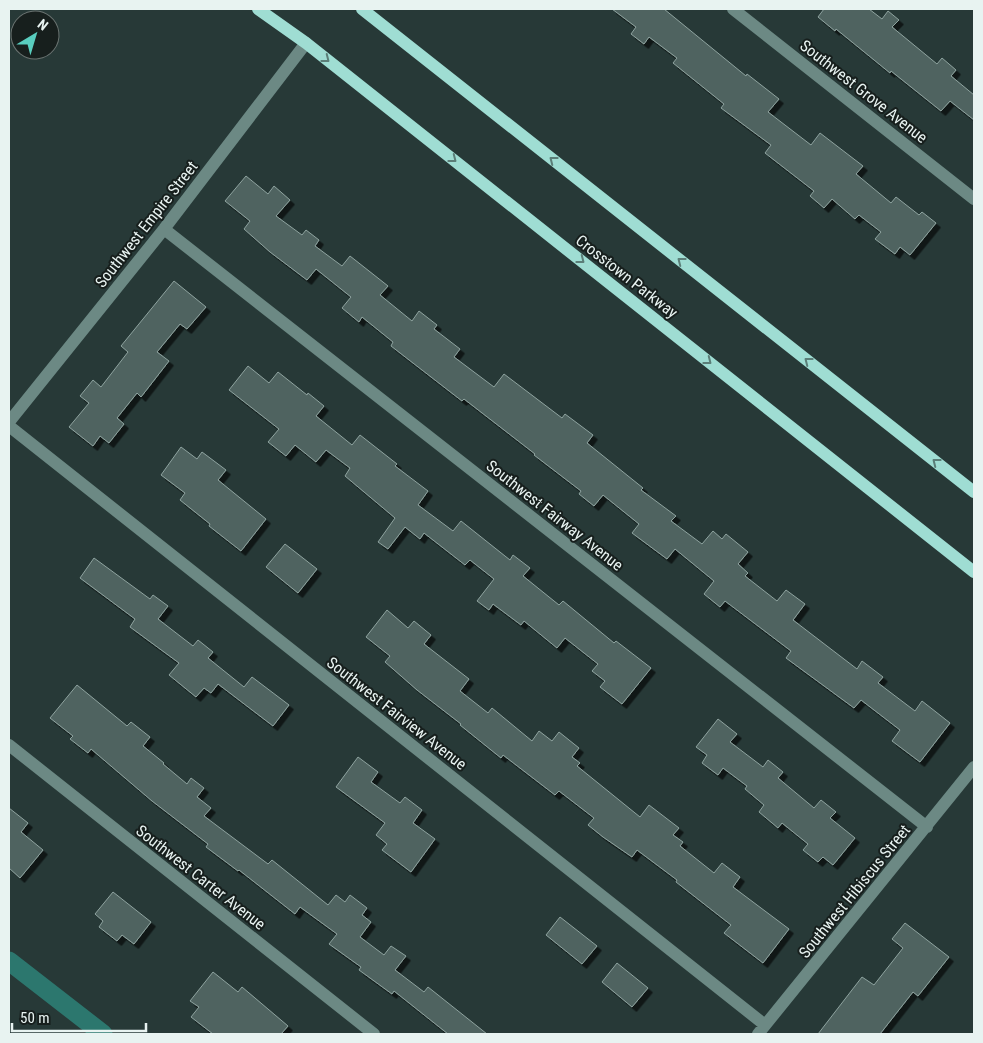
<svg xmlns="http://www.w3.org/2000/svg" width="983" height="1043" font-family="'Roboto Condensed',sans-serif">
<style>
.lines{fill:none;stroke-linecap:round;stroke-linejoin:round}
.canal{stroke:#2c776e;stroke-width:19}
.building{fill:#506360;stroke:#8ea39f;filter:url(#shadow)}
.minor{stroke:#6c8984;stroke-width:12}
.major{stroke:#9fddd3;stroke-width:12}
.oneway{stroke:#5b7e78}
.labels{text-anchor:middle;stroke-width:4;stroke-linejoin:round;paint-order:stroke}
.street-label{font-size:16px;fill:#e8f3f1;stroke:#171f1d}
</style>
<defs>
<filter id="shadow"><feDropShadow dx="4.5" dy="4.5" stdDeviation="0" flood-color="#0009"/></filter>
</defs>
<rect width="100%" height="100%" fill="#273937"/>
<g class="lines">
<path class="canal" d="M9 961 103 1034"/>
</g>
<path class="building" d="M612 9H664L746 76 747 74 779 99 768 112 811 145 820 133 863 166 856 174 891 203 896 197 919 215 922 212 936 223 910 255 900 247 895 254 875 239 881 232 859 215 855 219 832 199 824 208 810 196 814 191 765 153 771 145 721 108 724 104 673 63 677 58 649 37 644 44 631 34 636 27Z
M824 9H869L882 19 888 11 899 20 892 27 937 64 942 58 956 70 951 76 974 95V120L950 101 941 111 891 71 890 73 836 29 835 31 818 17Z
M246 176 268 194 274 186 290 200 276 216 302 235 306 230 319 240 315 246 342 266 350 256 388 286 380 295 412 321 419 311 437 325 434 329 460 349 454 357 494 387 504 374 562 418 565 414 593 435 587 443 643 488 641 490 676 516 671 521 702 544 713 531 722 539 726 534 748 552 738 564 748 573 745 576 777 601 786 590 805 604 793 620 857 669 862 661 883 677 878 683 915 711 922 701 950 723 920 762 892 741 900 730 861 700 854 708 786 658 791 651 725 601 720 607 704 594 714 581 675 549 667 559 632 533 639 524 603 495 594 506 579 494 581 491 534 455 535 454 464 399 462 401 391 346 393 342 362 317 359 322 342 308 351 297 316 269 307 280 270 252 244 229 250 221 225 201Z
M174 281 206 307 187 329 180 324 157 352 169 361 141 397 137 393 117 418 124 424 109 443 100 436 93 446 69 427 89 403 80 396 93 380 101 387 128 352 121 346Z
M248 366 269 383 278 372 307 395 308 393 324 406 316 416 352 445 360 435 397 464 395 466 428 491 418 505 453 531 461 521 510 560 513 555 530 568 523 576 559 605 563 601 614 643 616 641 651 668 622 704 600 687 605 681 592 671 598 664 565 638 557 648 524 621 521 625 493 604 489 610 477 601 494 579 470 560 465 565 424 533 420 539 405 527 388 549 378 542 395 518 345 476 350 468 326 450 316 462 295 445 286 456 268 442 279 429 229 390Z
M181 447 197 459 202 452 226 470 218 480 266 519 241 551 209 526 210 524 180 500 185 493 161 475Z
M285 544 317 569 298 593 266 567Z
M94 558 150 599 153 595 168 606 158 619 193 646 198 640 213 652 208 658 244 687 252 677 289 705 273 726 218 684 211 693 204 688 196 697 169 675 179 663 130 627 135 619 80 578Z
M387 610 408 628 414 621 431 635 424 644 469 679 460 691 488 713 492 708 532 741 539 731 552 741 559 732 579 748 572 757 580 763 577 766 640 817 649 805 679 828 673 835 683 842 680 846 714 873 722 863 740 877 733 887 789 929 763 963 724 933 731 925 676 882 677 880 637 850 632 857 603 837 588 825 594 818 559 791 555 795 503 755 501 758 460 725 461 724 417 690 385 662 390 656 366 637Z
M77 685 127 726 131 722 150 737 143 746 164 763 163 764 187 784 191 778 204 788 197 797 211 808 204 816 268 864 272 860 328 905 336 895 345 902 350 895 367 908 362 915 371 922 360 937 384 955 391 946 406 956 395 970 424 992 428 987 487 1034H448L394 991 392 994 359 970 361 967 329 944 337 934 300 907 295 914 239 870 238 871 206 847 208 844 152 801 91 749 88 753 70 739 73 736 50 718Z
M718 719 737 734 730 742 763 767 768 760 783 772 778 778 814 808 821 800 836 812 830 818 855 838 833 865 823 857 818 862 803 850 808 844 782 823 778 828 759 812 764 805 745 789 747 786 723 768 718 775 702 763 707 755 696 747Z
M358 757 378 772 371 782 400 803 405 797 422 810 413 823 435 839 411 872 382 850 387 844 376 835 385 823 336 787Z
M9 808 28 823 21 832 43 850 20 878 9 868Z
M113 892 151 922 134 944 122 935 117 941 99 927 103 921 95 914Z
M560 917 597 946 582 964 546 935Z
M905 923 949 957 918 996 913 992 880 1034H818L862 977 874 985 903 948 892 939Z
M617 963 648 988 632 1007 602 982Z
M213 972 238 992 242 987 288 1026 281 1034H213L191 1017 199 1007 190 1001Z"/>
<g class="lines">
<path class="minor" d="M733 9 974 199
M164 229 927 827
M9 422 164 229 306 43
M9 426 765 1025
M9 745 374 1034
M758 1034 974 767"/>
<path class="major" d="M258 9 306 43 974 572
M362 9 974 492"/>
</g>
<defs><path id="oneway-chevron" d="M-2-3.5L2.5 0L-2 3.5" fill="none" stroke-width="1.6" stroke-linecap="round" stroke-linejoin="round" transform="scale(1.25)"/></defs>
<g class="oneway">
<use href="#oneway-chevron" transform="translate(326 59) rotate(38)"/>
<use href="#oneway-chevron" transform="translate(453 159) rotate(38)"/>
<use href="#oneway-chevron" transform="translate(553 160) rotate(-142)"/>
<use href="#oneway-chevron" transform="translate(581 260) rotate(38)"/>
<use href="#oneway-chevron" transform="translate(681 261) rotate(-142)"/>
<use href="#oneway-chevron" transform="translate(708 361) rotate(38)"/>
<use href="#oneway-chevron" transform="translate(808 361) rotate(-142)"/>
<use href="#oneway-chevron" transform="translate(936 462) rotate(-142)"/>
</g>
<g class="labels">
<g class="street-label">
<text transform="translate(864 91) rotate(38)" y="6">Southwest Grove Avenue</text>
<text transform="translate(146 224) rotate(-52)" y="6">Southwest Empire Street</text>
<text transform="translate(627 276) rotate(38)" y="6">Crosstown Parkway</text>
<text transform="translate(555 515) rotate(38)" y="6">Southwest Fairway Avenue</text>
<text transform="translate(397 713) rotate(38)" y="6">Southwest Fairview Avenue</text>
<text transform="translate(201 877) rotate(38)" y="6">Southwest Carter Avenue</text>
<text transform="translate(854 891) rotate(-51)" y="6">Southwest Hibiscus Street</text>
</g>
</g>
<rect width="983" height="1043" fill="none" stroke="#e8f3f1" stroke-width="20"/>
<g transform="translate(35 35) rotate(38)"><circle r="24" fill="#171f1d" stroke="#6b7472"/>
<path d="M0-4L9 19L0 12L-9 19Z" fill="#59cebf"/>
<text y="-8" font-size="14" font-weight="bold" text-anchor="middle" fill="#e8f3f1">N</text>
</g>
<path d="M12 1023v8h134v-8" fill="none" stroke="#e8f3f1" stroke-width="2.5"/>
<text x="20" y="1023" font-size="15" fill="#e8f3f1" stroke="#171f1d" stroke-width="4" paint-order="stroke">50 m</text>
</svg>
